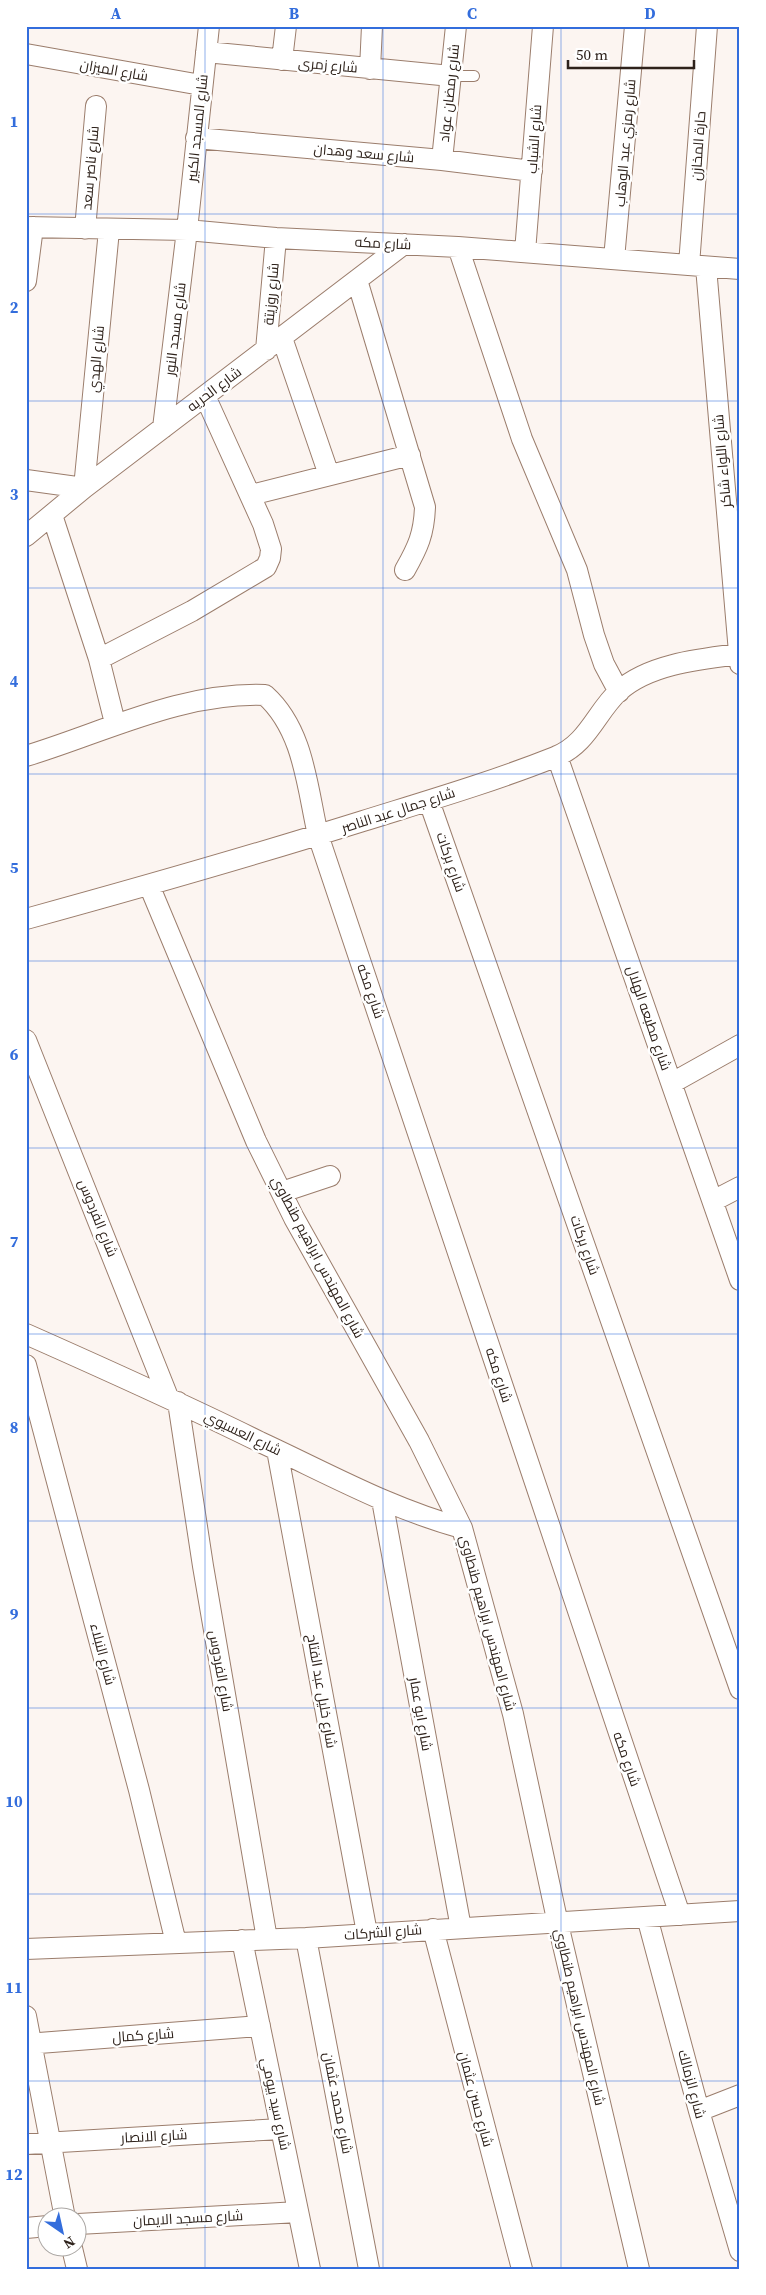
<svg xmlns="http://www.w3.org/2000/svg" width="766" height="2295" font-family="'Source Serif 4',Cairo,serif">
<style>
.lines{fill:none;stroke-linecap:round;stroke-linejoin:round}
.lane-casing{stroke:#9b7d6c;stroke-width:12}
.street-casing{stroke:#9b7d6c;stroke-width:22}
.lane{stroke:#fff;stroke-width:10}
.street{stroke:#fff;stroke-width:20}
.grid{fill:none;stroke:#336ddc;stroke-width:1;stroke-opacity:0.55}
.labels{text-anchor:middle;stroke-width:5;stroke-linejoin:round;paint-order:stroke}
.street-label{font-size:14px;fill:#2e221b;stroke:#fff}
.neatline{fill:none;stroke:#336ddc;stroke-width:2}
.grid-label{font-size:16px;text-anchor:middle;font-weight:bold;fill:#336ddc}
</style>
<rect width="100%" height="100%" fill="#fcf5f1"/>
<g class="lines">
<defs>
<path id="lane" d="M451 76H474"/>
<path id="street" d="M206 52 451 76
M26 54 201 85
M282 60 286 26
M370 69 372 26
M196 138 442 160 532 171
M442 160 456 26
M26 227 187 230 276 238 458 247 740 269
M85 229 96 106
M458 247 522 439 577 570 594 635 604 664 619 692
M525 252 543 26
M614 259 635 26
M689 265 707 26
M706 267 740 664
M357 280 425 507C424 534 418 547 405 570
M26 281 33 227
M282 338 329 475
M266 350 276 238
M163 428 187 230 209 26
M26 480 84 488 109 230
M251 495 410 455
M52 515 99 659 115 723
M26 536 84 488 404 244
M99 659 192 611 266 567 270 558 271 549 263 524 205 396
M26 756C105 732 181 692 265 695 304 730 307 787 318 835L680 1915
M557 756 740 1280
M429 801 740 1689
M149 885 256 1141 294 1218 419 1441 462 1528 513 1714 558 1924 639 2269
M26 919C139 888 251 856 363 821 427 801 492 782 555 757 588 744 596 712 619 691 649 664 700 659 740 654
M26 1040 168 1397
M672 1083 740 1045
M282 1192 330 1176
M713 1201 740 1187
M26 1334C105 1369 183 1404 260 1442 327 1473 391 1509 462 1528
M26 1365 139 1790 176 1943
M178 1402 203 1566 267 1939
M277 1450 367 1933
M382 1500 461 1928
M647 1917 699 2111 740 2251
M433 1929 522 2269
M306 1938 369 2269
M242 1940 310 2269
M26 1949 306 1938 740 1911
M26 2016 65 2218
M26 2044 260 2026
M699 2111 740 2095
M26 2144 281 2129
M78 2224 298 2212
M26 2228 48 2226
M72 2248 77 2269"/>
</defs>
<use href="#lane" class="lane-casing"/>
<use href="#street" class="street-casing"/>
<use href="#lane" class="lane"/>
<use href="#street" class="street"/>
</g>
<path class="grid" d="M205 26V2269M383 26V2269M561 26V2269M26 214H740M26 401H740M26 588H740M26 774H740M26 961H740M26 1148H740M26 1334H740M26 1521H740M26 1708H740M26 1894H740M26 2081H740"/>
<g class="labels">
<g class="street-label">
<text transform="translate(328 65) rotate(5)" y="5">شارع زمرى</text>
<text transform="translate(114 70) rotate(10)" y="5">شارع الميزان</text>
<text transform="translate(449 93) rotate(-84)" y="5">شارع رمضان عواد</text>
<text transform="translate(197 128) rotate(-84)" y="5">شارع المسجد الكبير</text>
<text transform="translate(534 139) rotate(-86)" y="5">شارع الشباب</text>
<text transform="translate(625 143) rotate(-85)" y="5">شارع رمزي عبد الوهاب</text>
<text transform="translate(698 146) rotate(-86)" y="5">حارة المخازن</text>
<text transform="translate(364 153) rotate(5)" y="5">شارع سعد وهدان</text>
<text transform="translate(90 168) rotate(-85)" y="5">شارع ناصر سعد</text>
<text transform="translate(383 243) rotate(3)" y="5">شارع مكه</text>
<text transform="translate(271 294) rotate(-85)" y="5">شارع روزيتة</text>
<text transform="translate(175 329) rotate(-83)" y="5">شارع مسجد النور</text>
<text transform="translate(96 359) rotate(-85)" y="5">شارع الهدي</text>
<text transform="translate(214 389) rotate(-37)" y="5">شارع الحريه</text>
<text transform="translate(722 461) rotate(-95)" y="5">شارع اللواء شاكر</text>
<text transform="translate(398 810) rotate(-18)" y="5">شارع جمال عبد الناصر</text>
<text transform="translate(451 862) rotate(71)" y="5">شارع بركات</text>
<text transform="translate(371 991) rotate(71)" y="5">شارع مكه</text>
<text transform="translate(649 1018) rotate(71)" y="5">شارع مطبعه الهلال</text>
<text transform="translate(98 1218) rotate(68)" y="5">شارع الفردوس</text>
<text transform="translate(585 1245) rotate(71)" y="5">شارع بركات</text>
<text transform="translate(318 1257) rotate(62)" y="5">شارع المهندس ابراهيم طنطاوي</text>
<text transform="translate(499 1375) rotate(72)" y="5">شارع مكه</text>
<text transform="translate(243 1433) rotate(26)" y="5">شارع العسيوي</text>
<text transform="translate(488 1623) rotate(75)" y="5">شارع المهندس ابراهيم طنطاوي</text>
<text transform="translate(103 1654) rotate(75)" y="5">شارع النبلاء</text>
<text transform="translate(221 1671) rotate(80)" y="5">شارع الفردوس</text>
<text transform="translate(322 1691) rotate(80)" y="5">شارع خليل عبد الفتاح</text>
<text transform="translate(421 1714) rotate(80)" y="5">شارع ابو عمار</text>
<text transform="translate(627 1759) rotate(71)" y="5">شارع مكه</text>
<text transform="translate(383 1932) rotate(-4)" y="5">شارع الشركات</text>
<text transform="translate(580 2017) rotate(77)" y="5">شارع المهندس ابراهيم طنطاوي</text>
<text transform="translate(143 2035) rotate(-4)" y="5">شارع كمال</text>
<text transform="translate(692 2084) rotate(75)" y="5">شارع الزمالك</text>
<text transform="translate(476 2099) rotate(75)" y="5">شارع حسن عثمان</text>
<text transform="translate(338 2103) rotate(79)" y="5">شارع محمد عثمان</text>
<text transform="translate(276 2104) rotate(78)" y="5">شارع سيد بيومي</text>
<text transform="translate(154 2136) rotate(-3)" y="5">شارع الانصار</text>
<text transform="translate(188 2218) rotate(-3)" y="5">شارع مسجد الايمان</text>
</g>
</g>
<rect width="766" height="2295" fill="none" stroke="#ffffff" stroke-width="55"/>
<g transform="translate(62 2232) rotate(146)"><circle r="24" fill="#ffffff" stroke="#aba7a4"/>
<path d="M0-4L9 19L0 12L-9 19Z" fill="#336ddc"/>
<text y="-8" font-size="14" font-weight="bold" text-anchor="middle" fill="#2e221b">N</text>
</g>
<path d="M568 60v8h126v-8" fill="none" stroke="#2e221b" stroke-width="2.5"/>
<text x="576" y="60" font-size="15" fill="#2e221b" stroke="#ffffff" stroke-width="4" paint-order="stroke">50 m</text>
<rect x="28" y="28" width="710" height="2240" class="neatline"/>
<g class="grid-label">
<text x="116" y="19">A</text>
<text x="294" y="19">B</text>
<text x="472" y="19">C</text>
<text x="650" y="19">D</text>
<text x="14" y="127">1</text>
<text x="14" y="313">2</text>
<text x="14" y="500">3</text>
<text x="14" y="687">4</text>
<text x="14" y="873">5</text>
<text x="14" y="1060">6</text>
<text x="14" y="1247">7</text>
<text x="14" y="1433">8</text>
<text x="14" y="1620">9</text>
<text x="14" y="1807">10</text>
<text x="14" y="1993">11</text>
<text x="14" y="2180">12</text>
</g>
</svg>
